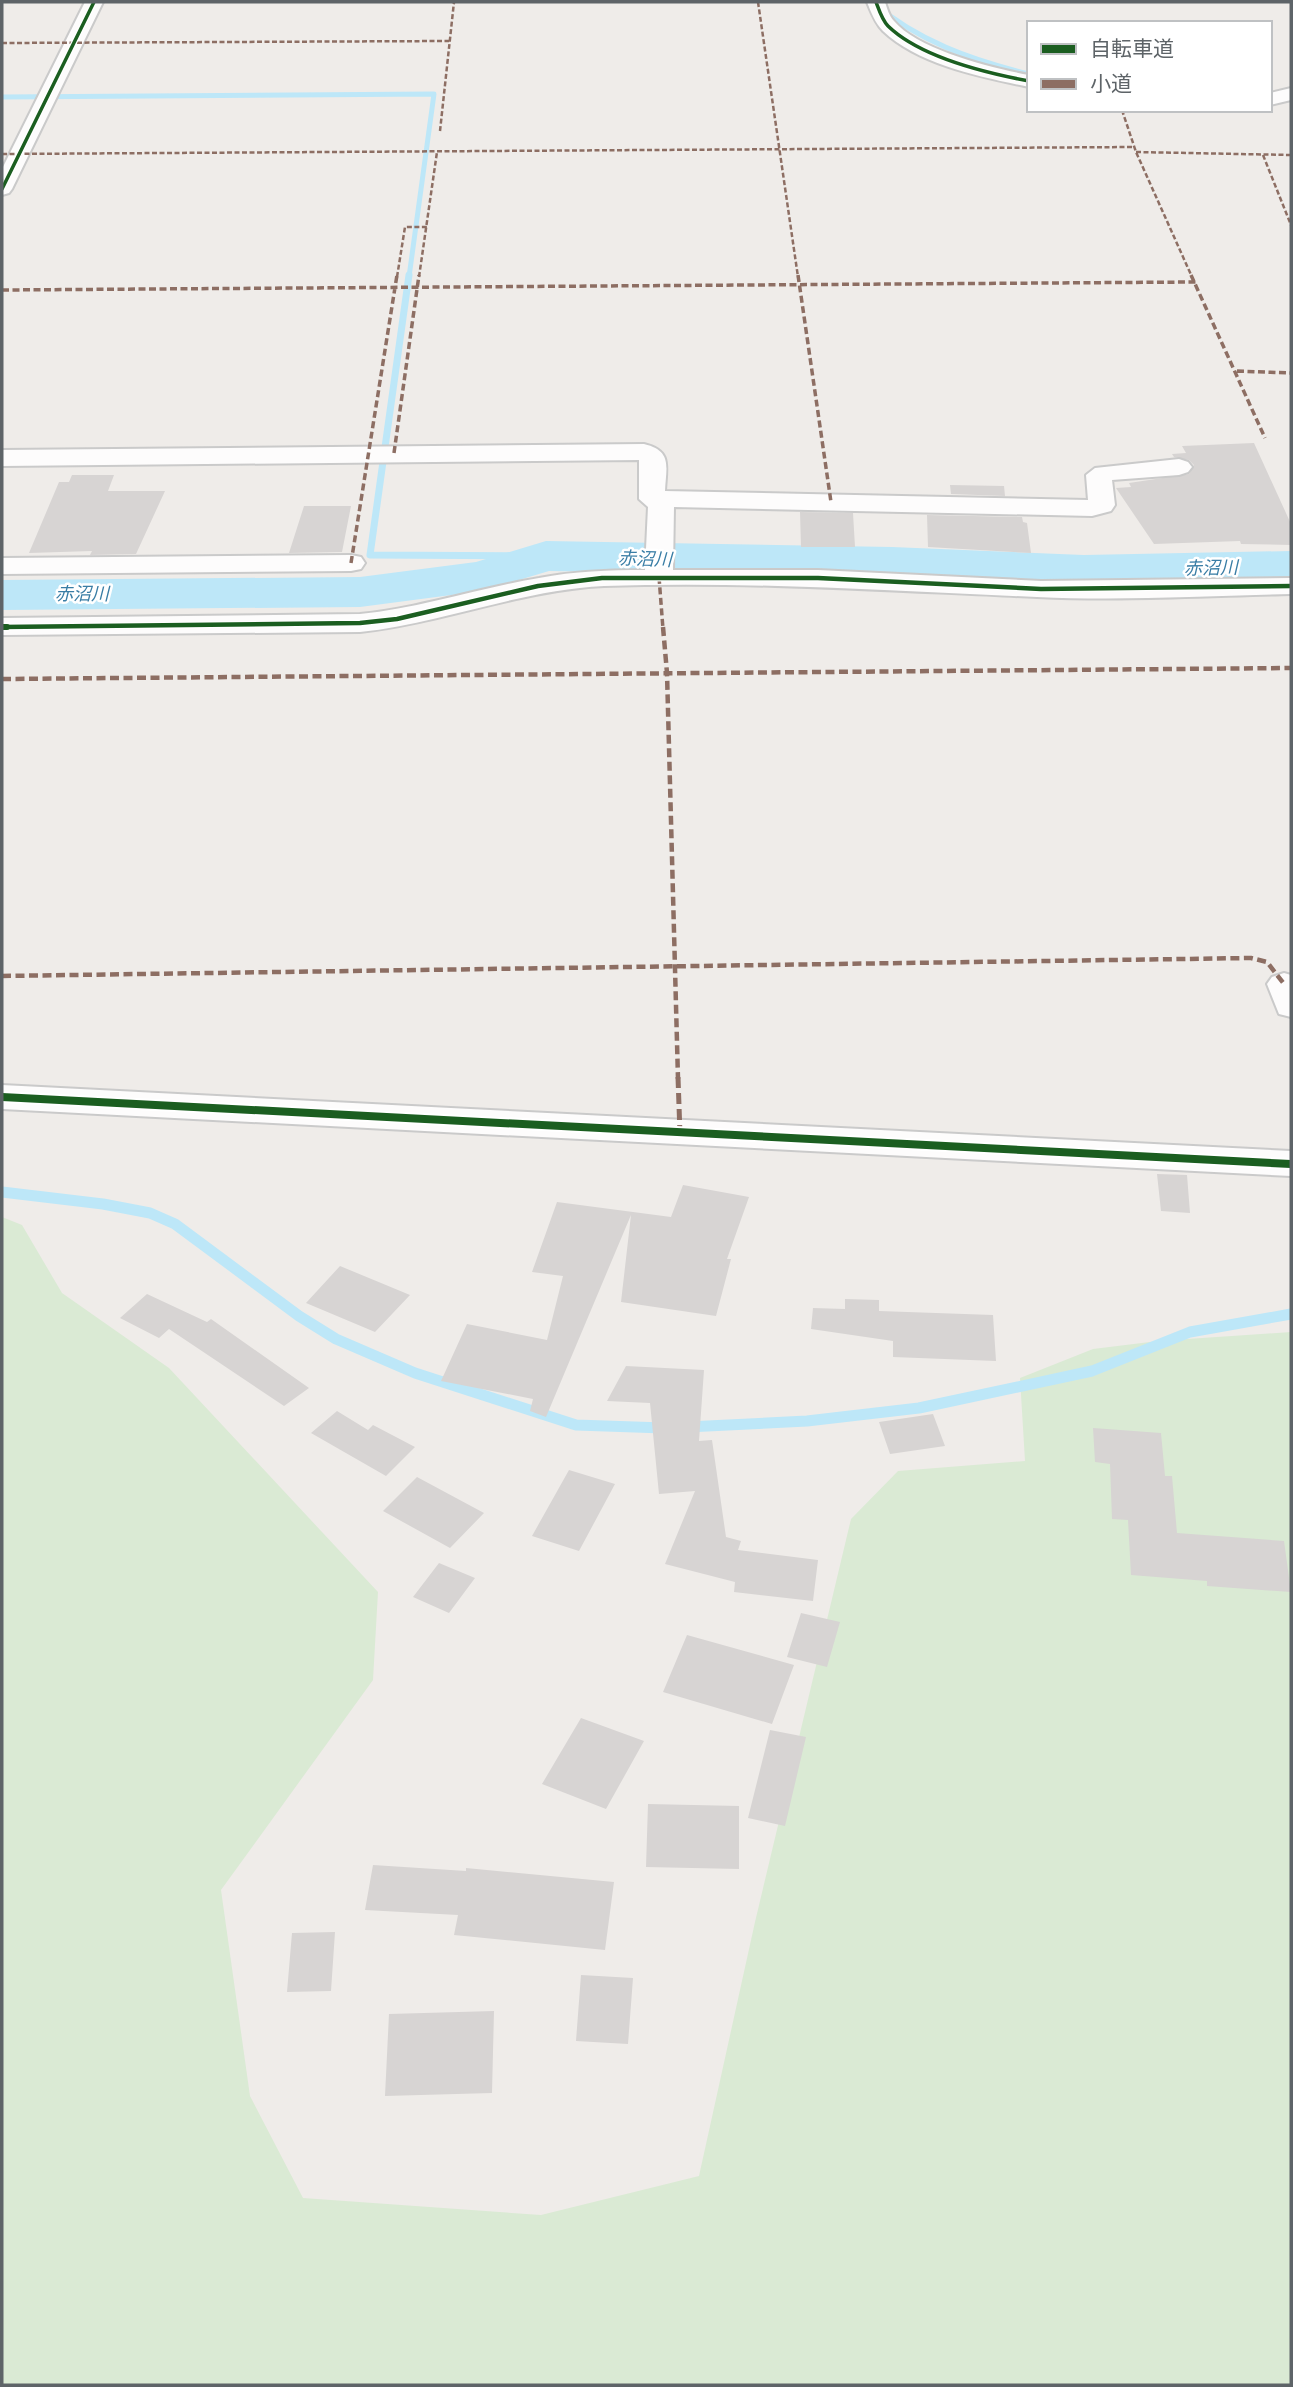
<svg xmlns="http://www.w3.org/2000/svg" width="1293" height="2387" font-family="Inter,'Noto Sans JP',sans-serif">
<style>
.green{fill:#daead4}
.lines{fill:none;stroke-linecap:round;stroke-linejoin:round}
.stream-far2{stroke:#bde7f8;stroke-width:5}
.stream-far1{stroke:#bde7f8;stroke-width:7}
.stream{stroke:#bde7f8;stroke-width:11}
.river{fill:#bde7f8;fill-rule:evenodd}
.building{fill:#d7d4d3}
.minor-casing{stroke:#cacaca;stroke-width:4}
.minor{fill:#fdfcfc;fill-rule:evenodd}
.quiet-far3{stroke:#8d6e63;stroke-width:2.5;stroke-dasharray:5 2.5;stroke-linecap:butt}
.quiet-far2{stroke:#8d6e63;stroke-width:3.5;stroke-dasharray:7 3.5;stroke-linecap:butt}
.quiet-far1{stroke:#8d6e63;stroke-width:4.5;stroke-dasharray:9 4.5;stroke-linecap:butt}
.quiet{stroke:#8d6e63;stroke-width:5;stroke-dasharray:11 5;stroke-linecap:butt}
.cycleway-far3-casing{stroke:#fff;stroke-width:6}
.cycleway-far2-casing{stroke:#fff;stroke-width:7}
.cycleway-far1-casing{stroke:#fff;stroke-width:10}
.cycleway-casing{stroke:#fff;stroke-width:12}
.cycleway-far3{stroke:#1b5e20;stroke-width:3.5}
.cycleway-far2{stroke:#1b5e20;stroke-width:4.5}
.cycleway-far1{stroke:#1b5e20;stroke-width:6}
.cycleway{stroke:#1b5e20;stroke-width:8}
.labels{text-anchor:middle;stroke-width:5;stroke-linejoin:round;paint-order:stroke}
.far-water-label{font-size:18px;font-style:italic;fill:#397da5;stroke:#fff}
</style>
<rect width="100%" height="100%" fill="#efece9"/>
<path class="green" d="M2 1217 22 1225 62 1293 169 1368 378 1592 373 1680 221 1890 250 2096 303 2198 541 2215 699 2176 755 1922 851 1519 898 1471 1025 1461 1020 1378 1093 1349 1158 1341 1291 1332V2385H2Z"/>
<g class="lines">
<path class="stream-far2" d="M872 2C918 41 971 60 1029 74
M2 97 434 94 409 277"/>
<path class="stream-far1" d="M409 275 370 555 546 556"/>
<path class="stream" d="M2 1192 103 1204 150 1213 175 1224 299 1316 336 1339 415 1373 576 1425 664 1428
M687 1427 807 1421 919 1408 1092 1371 1190 1332 1291 1314"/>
<path class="river" d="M546 541 892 547 1084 555 1291 551V581L1084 585 892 577 549 571 482 591 360 607 2 610V580L360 577 476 562Z"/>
</g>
<path class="building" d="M1254 443 1291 524V545L1241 544 1240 541 1154 544 1116 488 1131 487 1129 483 1189 474 1194 465 1189 460 1174 457 1172 454 1186 453 1182 446Z
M72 475H114L108 491H165L136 554 90 555 92 551 29 553 59 482H69Z
M950 485 1004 486 1005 496 951 494Z
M304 506H351L342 552 289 553Z
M800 512 853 513 855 547H801Z
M927 515 1022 517 1023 522 1027 523 1031 553 928 547Z
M1157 1174 1187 1175 1190 1213 1161 1211Z
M683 1185 749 1197 727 1259H731L716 1316 621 1302 631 1215 546 1417 530 1411 533 1399 441 1381 467 1324 547 1340 563 1276 532 1272 557 1202 671 1217Z
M340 1266 410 1295 375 1332 306 1303Z
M147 1294 207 1322 211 1319 309 1388 284 1406 169 1329 159 1338 120 1318Z
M845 1299 879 1300V1311L993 1315 996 1361 893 1357V1341L811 1329 813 1308 845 1309Z
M626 1366 704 1370 699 1441 712 1440 726 1537 741 1541 738 1550 818 1560 813 1601 734 1592 735 1582 665 1564 695 1491 659 1494 650 1403 607 1401Z
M337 1411 368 1430 373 1425 415 1447 386 1476 311 1433Z
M933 1414 945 1446 890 1454 879 1422Z
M1093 1428 1161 1433 1165 1476H1172L1177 1533 1284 1541 1291 1592 1207 1586V1581L1131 1575 1128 1520 1112 1519 1110 1464 1095 1462Z
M569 1470 615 1484 579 1551 532 1536Z
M417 1477 484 1513 450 1548 383 1511Z
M439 1563 475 1578 449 1613 413 1597Z
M801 1613 840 1622 827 1667 787 1657Z
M687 1635 794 1665 772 1724 663 1692Z
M581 1718 644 1741 606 1809 542 1784Z
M770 1730 806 1737 785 1826 748 1818Z
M648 1804 739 1806V1869L646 1867Z
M373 1865 466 1871V1868L614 1882 605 1950 454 1935 458 1915 365 1910Z
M335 1932 331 1991 287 1992 292 1933Z
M581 1975 633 1978 628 2044 576 2041Z
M494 2011 492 2093 385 2096 389 2014Z"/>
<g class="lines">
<defs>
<path id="minor" d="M85 2H103L12 189 9 193 2 195V169Z
M867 2H885C887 8 889 16 894 21 918 50 992 68 1029 75V87C981 77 919 65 883 31 875 23 871 12 867 2Z
M1291 88V100L1270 105V93Z
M644 444C673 451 666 467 665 491L1088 500 1086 475 1095 468 1179 459 1188 462 1192 467 1188 472 1179 475 1112 480 1115 505 1111 511 1092 516 674 507 673 570H818L1041 581 1291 578V594C1207 596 1121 601 1037 597 893 591 749 581 604 586 521 590 442 623 360 632L2 635V618L360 614C421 608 478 588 539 578 574 571 610 570 645 570L648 507 639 499V460L2 466V450Z
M351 555 361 557 365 563 361 569 351 571 2 574V558Z
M1284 973 1291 975V1017L1279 1014 1267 984 1272 977Z
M2 1085 1291 1151V1176L2 1109Z"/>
</defs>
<use href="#minor" class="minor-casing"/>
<use href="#minor" class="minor"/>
<path class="quiet-far3" d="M758 2 798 277
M2 43 449 41
M1122 110 1136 152 1192 277
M440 131 454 2
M1136 152 1291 155
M2 154 1135 147
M1263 155 1291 225
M397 277 405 227H427
M419 277 437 152"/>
<path class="quiet-far2" d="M798 275 831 502
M1191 275 1265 438
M2 290 1196 282
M1237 371 1291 373
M394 453 419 275
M351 563 397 275
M659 577 663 629"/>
<path class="quiet-far1" d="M663 627 667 673 678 1079
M2 679 1291 668
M2 976 1251 958 1267 962 1284 984"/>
<path class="quiet" d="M678 1077 680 1134"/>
<defs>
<path id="cycleway-far3" d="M876 2C879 10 882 20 888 26 921 58 986 73 1029 81
M2 189 94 2"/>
<path id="cycleway-far2" d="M2 627 360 623 397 619 538 586 602 578H818L1041 589 1291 586"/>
<path id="cycleway-far1" d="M2 627H7"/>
<path id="cycleway" d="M2 1097 1291 1164"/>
</defs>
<use href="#cycleway-far3" class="cycleway-far3-casing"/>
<use href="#cycleway-far2" class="cycleway-far2-casing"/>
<use href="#cycleway-far1" class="cycleway-far1-casing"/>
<use href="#cycleway" class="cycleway-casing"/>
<use href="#cycleway-far3" class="cycleway-far3"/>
<use href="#cycleway-far2" class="cycleway-far2"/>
<use href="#cycleway-far1" class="cycleway-far1"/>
<use href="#cycleway" class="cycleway"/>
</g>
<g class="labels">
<g class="far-water-label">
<text transform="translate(645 559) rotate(2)" y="6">赤沼川</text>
<text transform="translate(1211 568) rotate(-1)" y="6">赤沼川</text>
<text x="82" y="600">赤沼川</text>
</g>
</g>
<rect width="1293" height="2387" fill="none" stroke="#5e6468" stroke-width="7"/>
<rect x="1027" y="21" width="245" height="91" fill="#ffffff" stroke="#bfc1c3" stroke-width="2"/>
<rect x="1041" y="44" width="35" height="10" fill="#1b5e20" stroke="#bfc1c3" stroke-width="2"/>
<text x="1090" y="56" font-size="21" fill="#5e6468">自転車道</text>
<rect x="1041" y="79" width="35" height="10" fill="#8d6e63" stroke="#bfc1c3" stroke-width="2"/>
<text x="1090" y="91" font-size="21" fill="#5e6468">小道</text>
</svg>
